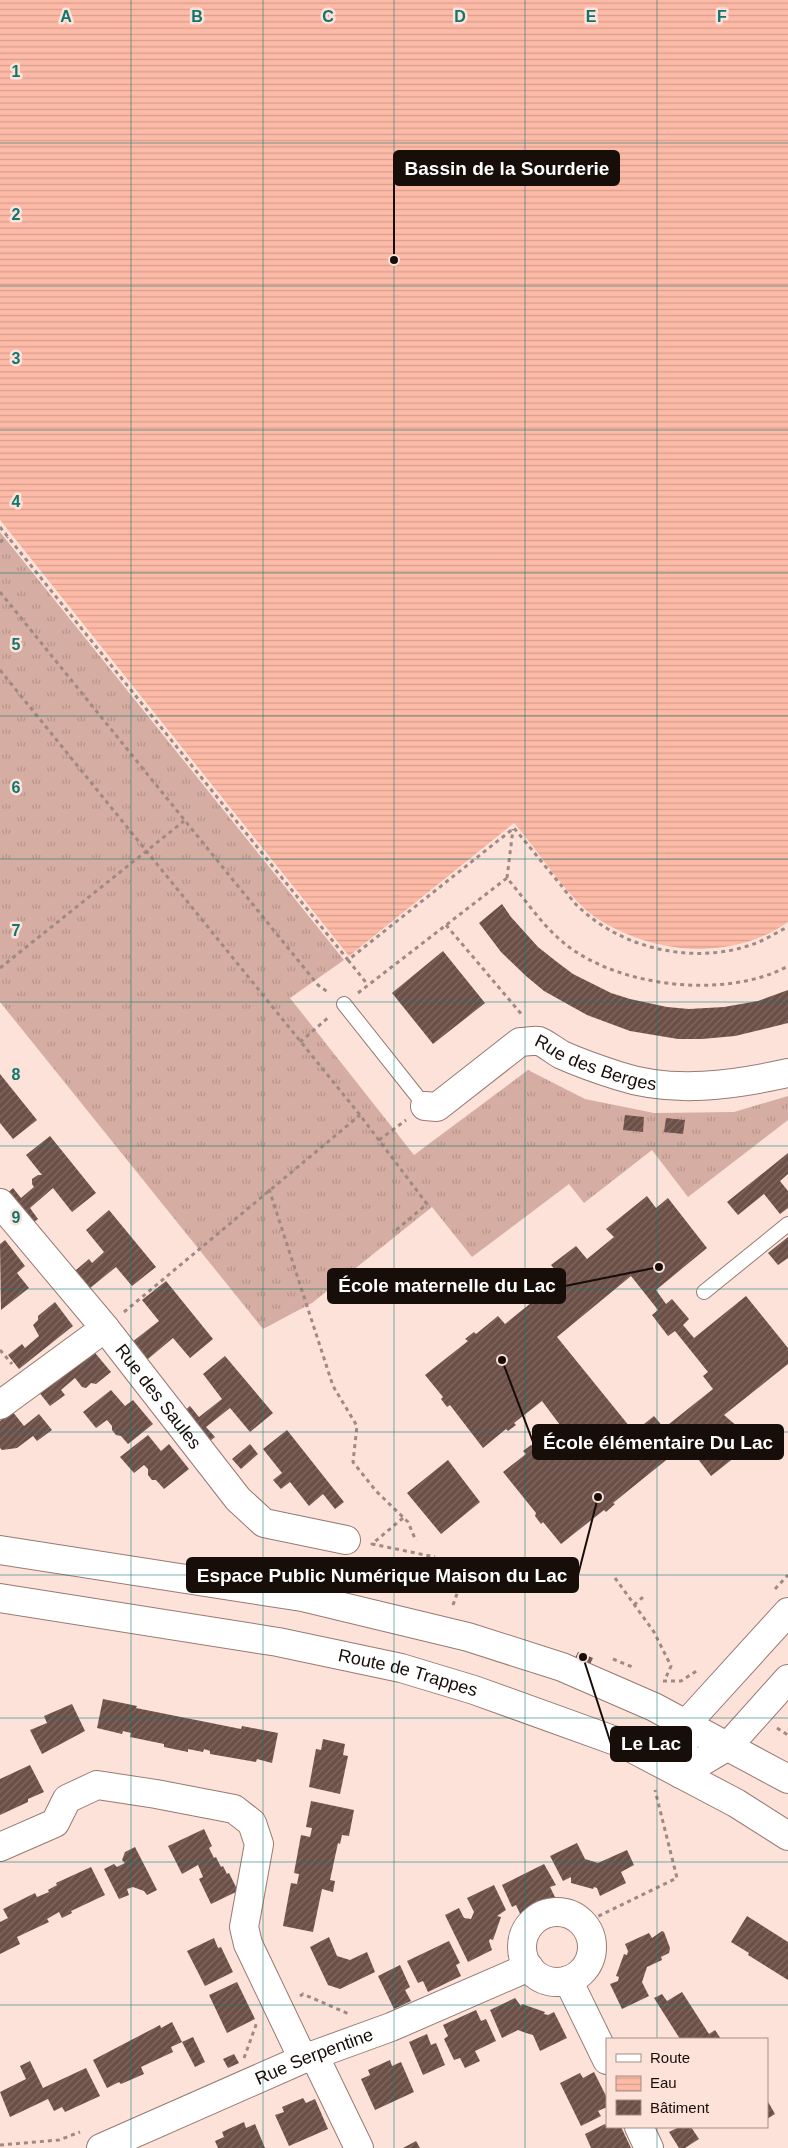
<svg xmlns="http://www.w3.org/2000/svg" width="788" height="2148" font-family="Arial,sans-serif">
<style>
.grass{fill:url(#grass-tufts)}
.water{fill:url(#water-rules)}
.building{fill:url(#building-hatch);fill-rule:evenodd}
.lines{fill:none;stroke-linecap:round;stroke-linejoin:round}
.service-casing{stroke:#987a71;stroke-width:16}
.minor-casing{stroke:#987a71;stroke-width:30}
.secondary-casing{stroke:#987a71;stroke-width:30}
.path{stroke:#9e8a83;stroke-width:3;stroke-dasharray:4 4;stroke-linecap:butt}
.service{stroke:#fff;stroke-width:14}
.minor{stroke:#fff;stroke-width:28}
.secondary{stroke:#fff;stroke-width:28}
.grid{fill:none;stroke:#0f766e;stroke-width:1;stroke-opacity:0.55}
.labels{text-anchor:middle;stroke-width:5;stroke-linejoin:round;paint-order:stroke}
.street-label{font-size:18px;fill:#170d09;stroke:#fde2da}
.grid-label{font-size:16px;text-anchor:middle;font-weight:bold;fill:#0f766e;stroke:#fde2da;stroke-width:5;stroke-linejoin:round;paint-order:stroke}
.leader{fill:none;stroke:#170d09;stroke-width:2}
.callout-dot{fill:#170d09;stroke:#fde2da;stroke-width:2}
.callout{fill:#170d09;stroke:#170d09;stroke-width:2}
.callout-label{font-size:19px;text-anchor:middle;font-weight:bold;fill:#fff}
</style>
<defs>
<pattern id="grass-tufts" width="24" height="20" patternUnits="userSpaceOnUse" patternTransform="scale(1.25)"><rect width="24" height="20" fill="#d6ada2"/><path d="M3 7l-1-3M5 7V3M7 7l1-3M15 17l-1-3M17 17v-4M19 17l1-3" fill="none" stroke="#b7948a"/></pattern>
<pattern id="water-rules" width="6" height="5" patternUnits="userSpaceOnUse" patternTransform="scale(1.25)"><rect width="6" height="5" fill="#fcbaa7"/><path d="M0 2.5h6" fill="none" stroke="#d79f8e"/></pattern>
<pattern id="building-hatch" width="6" height="6" patternUnits="userSpaceOnUse" patternTransform="scale(1.25)"><rect width="6" height="6" fill="#6c5048"/><path d="M-1 1l2-2M0 6l6-6M5 7l2-2" fill="none" stroke="#7f6a63"/></pattern>
</defs>
<rect width="100%" height="100%" fill="#fde2da"/>
<path class="grass" d="M0 532 344 960 290 998 414 1155 528 1070 585 1099 654 1113 734 1112 788 1096V1120L688 1197 652 1150 584 1203 569 1184 472 1257 432 1207 312 1303 263 1329 0 1002Z"/>
<path class="water" d="M0 0H788V922C741 955 679 956 627 934 613 928 599 921 587 911 559 885 539 852 514 823L349 956 0 520Z"/>
<path class="building" d="M502 904 511 917 538 947 557 962 573 974 611 993 630 999 667 1007 689 1009 724 1007 758 1001 788 990V1023L735 1036 702 1039H678L630 1031 587 1015 544 991 526 976 501 952 479 923Z
M443 951 485 1003 433 1044 392 993Z
M0 1074 37 1120 13 1139 0 1123Z
M625 1115 644 1117 643 1132 623 1130Z
M666 1118 685 1120 683 1134 664 1132Z
M50 1136 96 1193 72 1212 53 1188 30 1208 38 1219 30 1225 5 1195 13 1188 21 1198 34 1187 32 1184V1179L38 1175H42L26 1155Z
M788 1153V1174L780 1181 788 1191V1208L780 1214 764 1194 738 1215 727 1202Z
M647 1196 656 1208 668 1198 707 1248 656 1290 666 1304 672 1299 689 1319 683 1325 694 1338 746 1296 788 1348V1364L724 1415 738 1427 735 1429 749 1446 711 1476 698 1459 696 1460 689 1451 691 1450 686 1444 613 1503 615 1504 606 1512 604 1510 561 1544 543 1522 541 1524 535 1516 536 1513 503 1472 526 1454 523 1451 531 1445 534 1447 560 1425 542 1401 514 1423 516 1425 508 1431 506 1429 483 1448 450 1405 447 1407 441 1399 443 1397 425 1375 468 1341 465 1339 474 1332 476 1334 498 1316 505 1324 562 1278 551 1265 576 1246 587 1259 614 1237 606 1229ZM631 1276 658 1310 652 1315 668 1336 675 1331 708 1372 703 1376 713 1389 664 1428 654 1416 634 1432 557 1337Z
M109 1210 156 1267 132 1286 116 1267 84 1293 70 1275 89 1259 92 1263 104 1252 86 1230Z
M788 1237V1258L778 1265 768 1253Z
M5 1240 25 1266 17 1273 29 1288 1 1310 0 1244Z
M166 1281 213 1339 190 1358 173 1338 142 1364 127 1346 159 1321 142 1300Z
M55 1302 73 1326 19 1369 8 1355 22 1344 25 1348 39 1336 33 1325 38 1320V1316Z
M91 1348 111 1372 96 1384 91 1383 86 1388 82 1387 75 1378 61 1390 65 1395 50 1406 38 1391Z
M225 1356 273 1413 250 1432 230 1408 206 1427 215 1437 206 1444 181 1414 190 1406 199 1417 222 1399 203 1374Z
M111 1390 125 1406 133 1400 153 1424 128 1444 121 1436 116 1435 112 1430V1426L107 1420 96 1428 83 1412Z
M12 1411 24 1426 39 1414 52 1430 37 1441 33 1436 17 1448 2 1450 0 1448V1421Z
M287 1430 344 1502 335 1509 323 1494 309 1506 290 1482 281 1489 273 1480 282 1473 263 1449Z
M148 1435 161 1451 169 1444 189 1469 164 1489 156 1480H152L148 1475V1469L144 1465 134 1473 120 1457Z
M250 1444 258 1454 241 1469 232 1459Z
M448 1460 480 1502 441 1534 407 1493Z
M578 1652 593 1658 590 1664 575 1658Z
M103 1699 137 1706 136 1708 241 1729 242 1726 278 1733 272 1763 257 1759 256 1762 210 1754V1751L204 1749 203 1752 188 1749V1752L164 1747V1744L130 1737 131 1733 123 1731 122 1734 97 1728Z
M72 1704 85 1731 42 1754 30 1730 47 1723 44 1716Z
M323 1739 345 1744 343 1755 348 1756 340 1794 309 1787 316 1749 321 1750Z
M30 1765 44 1792 28 1799V1802L0 1815V1779Z
M311 1801 354 1810 349 1836 342 1835 340 1844 338 1843 330 1880 335 1881 333 1892 322 1889 313 1932 283 1926 291 1883 297 1884 299 1874 294 1873 301 1835 310 1837 312 1828 306 1827Z
M204 1829 212 1846 209 1848 214 1858 216 1857 221 1867 223 1866 227 1874 229 1873 238 1891 211 1904 199 1879 203 1877 198 1865 182 1874 168 1846Z
M577 1843 585 1859 598 1863 627 1850 634 1865 621 1872 626 1883 600 1896 597 1888 594 1887 593 1889 571 1883V1877L563 1881 550 1856Z
M135 1847 157 1890 147 1895 144 1891 133 1887 127 1889 129 1895 119 1899 104 1869 114 1864 117 1867 125 1863 122 1860 125 1852Z
M544 1864 556 1885 550 1887 556 1899 521 1916 516 1905 512 1907 502 1885Z
M91 1867 105 1895 71 1911 72 1913 62 1918 59 1912 47 1919 49 1922 17 1937 20 1944 0 1954V1922L8 1918 3 1909 35 1893 37 1897 49 1892 48 1890 57 1885 56 1883Z
M494 1885 506 1910 497 1916 501 1917 493 1940 490 1939 489 1941 492 1950 468 1962 445 1915 459 1908 464 1918 471 1919 474 1912 467 1898Z
M747 1916 788 1942V1980L748 1955 749 1953 731 1942Z
M662 1931 664 1932 670 1948 669 1953 661 1957 662 1960 647 1967 642 1982 649 1996 622 2009 610 1984 618 1981 619 1977 616 1976 624 1954 627 1955 628 1951 625 1944 649 1933 652 1938Z
M329 1937 337 1956 350 1960 367 1952 375 1972 340 1989 328 1985 310 1947Z
M214 1938 218 1948 221 1947 233 1972 205 1986 187 1951Z
M449 1941 460 1963 456 1965 461 1976 428 1992 423 1981 418 1983 407 1961Z
M400 1965 410 1987 405 1990 411 2001 394 2009 378 1976Z
M237 1982 255 2019 227 2033 209 1995Z
M682 1992 709 2034 715 2030 721 2039H680L654 1998 662 1994 667 2001Z
M515 1998 521 2006 522 2004 545 2012 544 2014 548 2015 554 2012 567 2038 540 2051 533 2035 526 2033 518 2030 502 2038 490 2010Z
M476 2010 481 2021 486 2019 496 2041 475 2051 480 2061 465 2068 460 2058 454 2060 444 2039 448 2036 443 2025Z
M172 2022 182 2042 171 2047 173 2052 141 2067 144 2074 121 2084 119 2082 107 2088 93 2060 160 2025 161 2028Z
M427 2034 431 2045 436 2043 445 2065 423 2075 409 2042Z
M193 2037 205 2062 195 2067 182 2042Z
M234 2054 239 2063 228 2068 223 2059Z
M390 2060 392 2066 401 2062 414 2092 375 2110 361 2079 370 2075 368 2070Z
M30 2061 43 2088 86 2068 100 2096 65 2112 62 2107 54 2111 48 2099 10 2117 0 2092 26 2079 20 2066Z
M594 2072 607 2098V2107L598 2111 601 2116 581 2126 560 2083 580 2073 583 2078Z
M303 2098 306 2103 315 2099 328 2129 289 2146 275 2115 284 2112 282 2107Z
M767 2100 775 2114 767 2119Z
M244 2122 246 2128 255 2124 265 2148H218L215 2141 224 2137 222 2132Z
M605 2124 607 2128 621 2127 631 2148H591L585 2134Z
M679 2127H691L699 2139 685 2148H679L669 2132Z
M416 2141 420 2148H403Z"/>
<g class="lines">
<defs>
<path id="service" d="M344 1004 425 1106
M704 1292 788 1224"/>
<g id="minor">
<path id="s1" d="M425 1106 437 1107 520 1042C526 1042 534 1040 539 1041 547 1044 554 1051 562 1055 580 1063 600 1070 619 1076 673 1094 734 1085 788 1073"/>
<path id="s2" d="M0 1203 105 1328 238 1499 264 1523 346 1540"/>
<path d="M0 1405 105 1328"/>
<path d="M0 1847 55 1823 67 1799 97 1785 156 1794 234 1809 252 1823 259 1844 244 1927 248 1944 303 2059"/>
<circle cx="557" cy="1947" r="35"/>
<path d="M568 1980 607 2060"/>
<path d="M314 2055 359 2148"/>
<path d="M639 2127 649 2148"/>
<path id="s3" d="M101 2148 303 2059 391 2027 529 1967"/>
</g>
<g id="secondary">
<path d="M0 1550 302 1597 468 1637 562 1667 654 1707 788 1779"/>
<path id="s4" d="M0 1598 278 1642 401 1668 474 1690 624 1744 736 1803 788 1836"/>
<path d="M681 1774 686 1724 788 1612"/>
<path d="M681 1774 728 1746 788 1679"/>
</g>
</defs>
<use href="#service" class="service-casing"/>
<use href="#minor" class="minor-casing"/>
<use href="#secondary" class="secondary-casing"/>
<path class="path" d="M0 527 348 960 514 828C529 846 544 865 560 884 567 892 573 903 582 910 628 952 703 966 761 941 770 937 779 931 788 927
M0 542 8 536
M0 592 318 985 329 993
M0 670 360 1115 427 1204 395 1231
M507 878 513 829
M446 925 523 1016
M348 960 368 985
M0 968 184 821
M358 993 507 878C523 897 538 919 556 936 608 987 725 1001 788 966
M300 1042 330 1016
M379 1140 406 1120
M269 1189 333 1386 357 1426 353 1462 376 1491 408 1522 416 1541
M124 1312 360 1115
M0 1350 12 1364
M403 1518 372 1544 435 1557
M615 1578 654 1632 671 1666 664 1682
M775 1589 788 1575
M453 1605 467 1565
M634 1605 643 1597
M613 1659 635 1668
M663 1681H681L698 1670
M777 1728 788 1735
M584 1923 677 1878 655 1790
M300 1996 303 1994 349 2014
M244 2058 257 2022
M0 2145 59 2140 80 2132"/>
<use href="#service" class="service"/>
<use href="#minor" class="minor"/>
<use href="#secondary" class="secondary"/>
</g>
<path class="grid" d="M131 0V2148M263 0V2148M394 0V2148M525 0V2148M657 0V2039M0 143H788M0 286H788M0 430H788M0 573H788M0 716H788M0 859H788M0 1002H788M0 1146H788M0 1289H788M0 1432H788M0 1575H788M0 1718H788M0 1862H788M0 2005H788M657 2127V2148"/>
<g class="labels">
<g class="street-label">
<text dy="6" stroke="none"><textPath href="#s1" startOffset="198">Rue des Berges</textPath></text>
<text dy="6" stroke="none"><textPath href="#s2" startOffset="250">Rue des Saules</textPath></text>
<text dy="6" stroke="none"><textPath href="#s4" startOffset="415">Route de Trappes</textPath></text>
<text dy="6" stroke="none"><textPath href="#s3" startOffset="232">Rue Serpentine</textPath></text>
</g>
</g>
<g class="grid-label">
<text x="66" y="22">A</text>
<text x="197" y="22">B</text>
<text x="328" y="22">C</text>
<text x="460" y="22">D</text>
<text x="591" y="22">E</text>
<text x="722" y="22">F</text>
<text x="16" y="77">1</text>
<text x="16" y="220">2</text>
<text x="16" y="364">3</text>
<text x="16" y="507">4</text>
<text x="16" y="650">5</text>
<text x="16" y="793">6</text>
<text x="16" y="936">7</text>
<text x="16" y="1080">8</text>
<text x="16" y="1223">9</text>
</g>
<path class="leader" d="M394 260L394 168M659 1267L565 1286M502 1360L533 1442M598 1497L578 1575M583 1657L611 1744"/>
<g class="callout-dot">
<circle cx="394" cy="260" r="5"/>
<circle cx="659" cy="1267" r="5"/>
<circle cx="502" cy="1360" r="5"/>
<circle cx="598" cy="1497" r="5"/>
<circle cx="583" cy="1657" r="5"/>
</g>
<g class="callout">
<rect x="394" y="151" width="225" height="34" rx="5"/>
<rect x="328" y="1269" width="237" height="34" rx="5"/>
<rect x="533" y="1425" width="250" height="34" rx="5"/>
<rect x="187" y="1558" width="391" height="34" rx="5"/>
<rect x="611" y="1727" width="80" height="34" rx="5"/>
</g>
<g class="callout-label">
<text x="507" y="175">Bassin de la Sourderie</text>
<text x="447" y="1292">École maternelle du Lac</text>
<text x="658" y="1449">École élémentaire Du Lac</text>
<text x="382" y="1582">Espace Public Numérique Maison du Lac</text>
<text x="651" y="1750">Le Lac</text>
</g>
<rect x="606" y="2038" width="162" height="90" fill="#fde2da" stroke="#a18d86"/>
<rect x="616" y="2054" width="25" height="8" fill="#ffffff" stroke="#a18d86"/>
<text x="650" y="2063" font-size="15" fill="#170d09">Route</text>
<rect x="616" y="2076" width="25" height="15" fill="url(#water-rules)" stroke="#a18d86"/>
<text x="650" y="2088" font-size="15" fill="#170d09">Eau</text>
<rect x="616" y="2100" width="25" height="15" fill="url(#building-hatch)" stroke="#a18d86"/>
<text x="650" y="2113" font-size="15" fill="#170d09">Bâtiment</text>
</svg>
